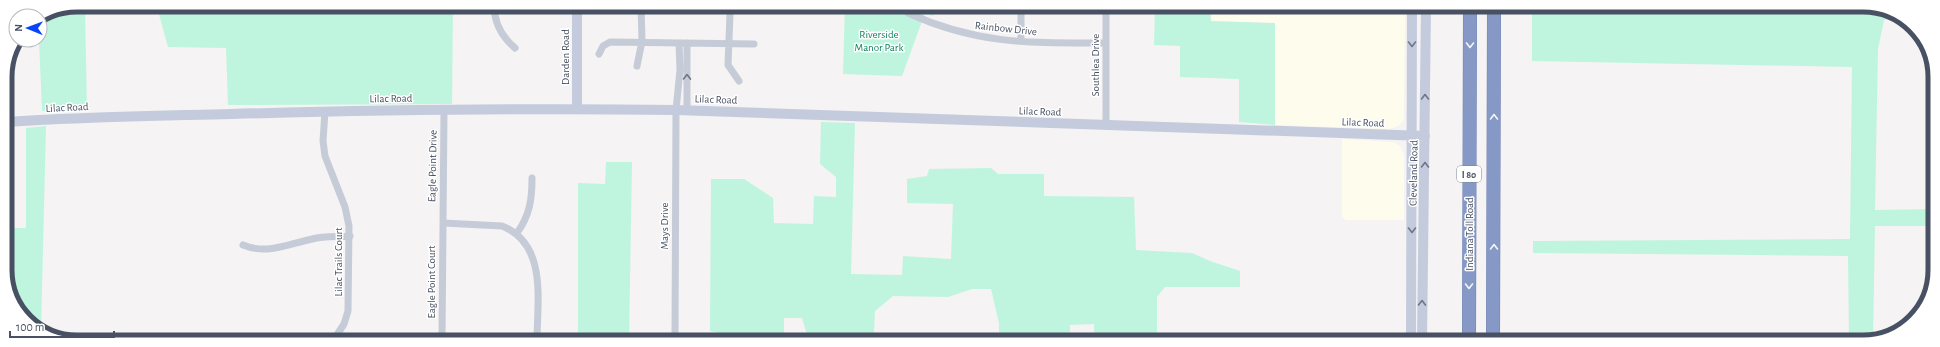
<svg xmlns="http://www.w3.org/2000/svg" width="1940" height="347" font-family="'Alegreya Sans',sans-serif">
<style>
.commercial{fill:#fefced}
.green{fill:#bff5de}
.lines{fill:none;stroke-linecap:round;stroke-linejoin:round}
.highway-casing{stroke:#7184b2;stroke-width:14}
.street{stroke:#c5ccd8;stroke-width:7}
.secondary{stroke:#c4cbdd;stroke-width:10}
.highway{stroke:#8699c6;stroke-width:13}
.oneway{stroke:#6d7688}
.oneway2{stroke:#f3f5f9}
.oneway3{stroke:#6e7686}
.labels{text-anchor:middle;stroke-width:3;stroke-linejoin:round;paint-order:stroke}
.shield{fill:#fff;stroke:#7f8592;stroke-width:1}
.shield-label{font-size:10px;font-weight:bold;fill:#485163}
.street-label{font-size:11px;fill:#485163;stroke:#fff}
.park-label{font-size:11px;fill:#0d835e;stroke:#fff}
.rim{fill:none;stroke:#485163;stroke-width:5}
</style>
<rect width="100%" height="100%" fill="#f5f3f3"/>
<path class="commercial" d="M1210 5H1405L1404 118 1403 122 1398 126 1389 129 1275 125V23L1210 21Z
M1342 139 1394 142 1400 146 1404 155V220H1346L1342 217Z"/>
<path class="green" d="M77 5H453L452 104 228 105 226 48 168 47 157 7H85L87 111H42L39 40 40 17 49 10Z
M845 5H936L933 16 925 13 902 76 843 74Z
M1155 5H1210L1211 21 1275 23V125L1239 122V79L1180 77V46L1154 45Z
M1532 6H1873L1902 19 1884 20 1878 49 1875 210 1934 209V226H1875L1873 340 1868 342H1849L1848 256 1533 253V241L1850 239 1852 67 1532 61Z
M821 122 855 123 851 274 902 275 903 256 951 259 953 204 907 203V179L927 176 929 169 991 168 998 174H1044V196L1134 197 1136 250 1192 253 1210 261 1240 271V287H1165L1157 297V342H1094V324L1070 325V342H999V323L991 289H972L948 297 893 296 875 311 874 332 864 342H809L802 318H784V342H757L710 331 711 179H744L773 198 774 223 813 224 814 196 836 197V177L820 164Z
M46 126 41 330 29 324 7 289V228H26V128Z
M606 162H632L629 342 578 341V183L605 184Z"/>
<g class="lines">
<defs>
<path id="highway" d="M1469 342 1470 6
M1493 342 1494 6"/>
</defs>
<use href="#highway" class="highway-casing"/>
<path class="street" d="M494 5C494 23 501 36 515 48
M735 5 730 14 728 65 739 81
M1021 5V41
M908 13C978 45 1032 43 1106 43
M599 54 603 46 610 42 754 44
M637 66 642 41 641 5
M687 110V43
M325 111 323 141 325 156 345 207 349 226 348 311 344 324 333 341
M1106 126V5
M443 223 502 226C548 244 537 302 537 341
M517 233C530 215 532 199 532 178
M243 245C267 255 289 244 312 239 324 236 337 237 350 236
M442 341 444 110
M675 342 676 110 680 70 679 43"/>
<path class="secondary" d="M577 108V5
M6 122C81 117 156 116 231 114 380 110 528 108 676 110L1425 136
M1411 342 1412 5
M1422 342 1426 5"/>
<use href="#highway" class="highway"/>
</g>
<defs><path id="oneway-chevron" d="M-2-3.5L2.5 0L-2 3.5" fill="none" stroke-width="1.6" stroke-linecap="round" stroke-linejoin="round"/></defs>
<g class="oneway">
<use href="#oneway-chevron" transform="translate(1412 44) rotate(90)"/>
<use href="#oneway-chevron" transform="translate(1425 97) rotate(-90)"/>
<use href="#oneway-chevron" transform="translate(1425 165) rotate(-90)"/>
<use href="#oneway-chevron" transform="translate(1412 230) rotate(90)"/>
<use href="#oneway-chevron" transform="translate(1422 303) rotate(-89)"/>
</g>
<g class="oneway2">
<use href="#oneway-chevron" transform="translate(1470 45) rotate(90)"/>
<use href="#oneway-chevron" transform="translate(1494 117) rotate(-90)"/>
<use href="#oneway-chevron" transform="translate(1494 247) rotate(-90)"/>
<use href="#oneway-chevron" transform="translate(1469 286) rotate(90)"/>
</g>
<use class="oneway3" href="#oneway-chevron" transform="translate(687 77) rotate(-89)"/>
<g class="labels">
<rect class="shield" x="1457" y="166" width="24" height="16" rx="3"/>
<g class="shield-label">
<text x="1469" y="178">I 80</text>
</g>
<g class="street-label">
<text transform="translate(1006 28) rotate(6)" y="4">Rainbow Drive</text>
<text transform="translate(565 57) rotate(-90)" y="4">Darden Road</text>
<text transform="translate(1095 65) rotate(-90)" y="4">Southlea Drive</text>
<text transform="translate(391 98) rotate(-1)" y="4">Lilac Road</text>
<text transform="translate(716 99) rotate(2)" y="4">Lilac Road</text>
<text transform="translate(67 107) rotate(-3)" y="4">Lilac Road</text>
<text transform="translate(1040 111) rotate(2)" y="4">Lilac Road</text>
<text transform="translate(1363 122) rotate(2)" y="4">Lilac Road</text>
<text transform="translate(432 166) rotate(-89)" y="4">Eagle Point Drive</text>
<text transform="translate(1413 173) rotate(-89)" y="4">Cleveland Road</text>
<text transform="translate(664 226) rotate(-90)" y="4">Mays Drive</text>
<text transform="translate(1469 234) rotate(-90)" y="4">Indiana Toll Road</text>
<text transform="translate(338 262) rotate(-90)" y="4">Lilac Trails Court</text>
<text transform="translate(431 282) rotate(-90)" y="4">Eagle Point Court</text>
</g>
<g class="park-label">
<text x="879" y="38">Riverside<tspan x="879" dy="13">Manor Park</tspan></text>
</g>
</g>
<path d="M0 0H1940V347H0ZM77 12H1863A65 65 0 0 1 1928 77V270A65 65 0 0 1 1863 335H77A65 65 0 0 1 12 270V77A65 65 0 0 1 77 12Z" fill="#fff" fill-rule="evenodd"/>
<path class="rim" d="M77 12H1863A65 65 0 0 1 1928 77V270A65 65 0 0 1 1863 335H77A65 65 0 0 1 12 270V77A65 65 0 0 1 77 12Z"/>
<g transform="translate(28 28) rotate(271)"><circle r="19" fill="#ffffff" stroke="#b6b9c1"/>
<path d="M0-3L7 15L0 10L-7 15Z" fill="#0845fa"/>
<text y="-6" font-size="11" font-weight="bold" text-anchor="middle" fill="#485163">N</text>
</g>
<path d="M10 331v6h104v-6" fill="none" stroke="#485163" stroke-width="2"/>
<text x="16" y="331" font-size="12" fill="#485163" stroke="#ffffff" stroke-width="3" paint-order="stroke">100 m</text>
</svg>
